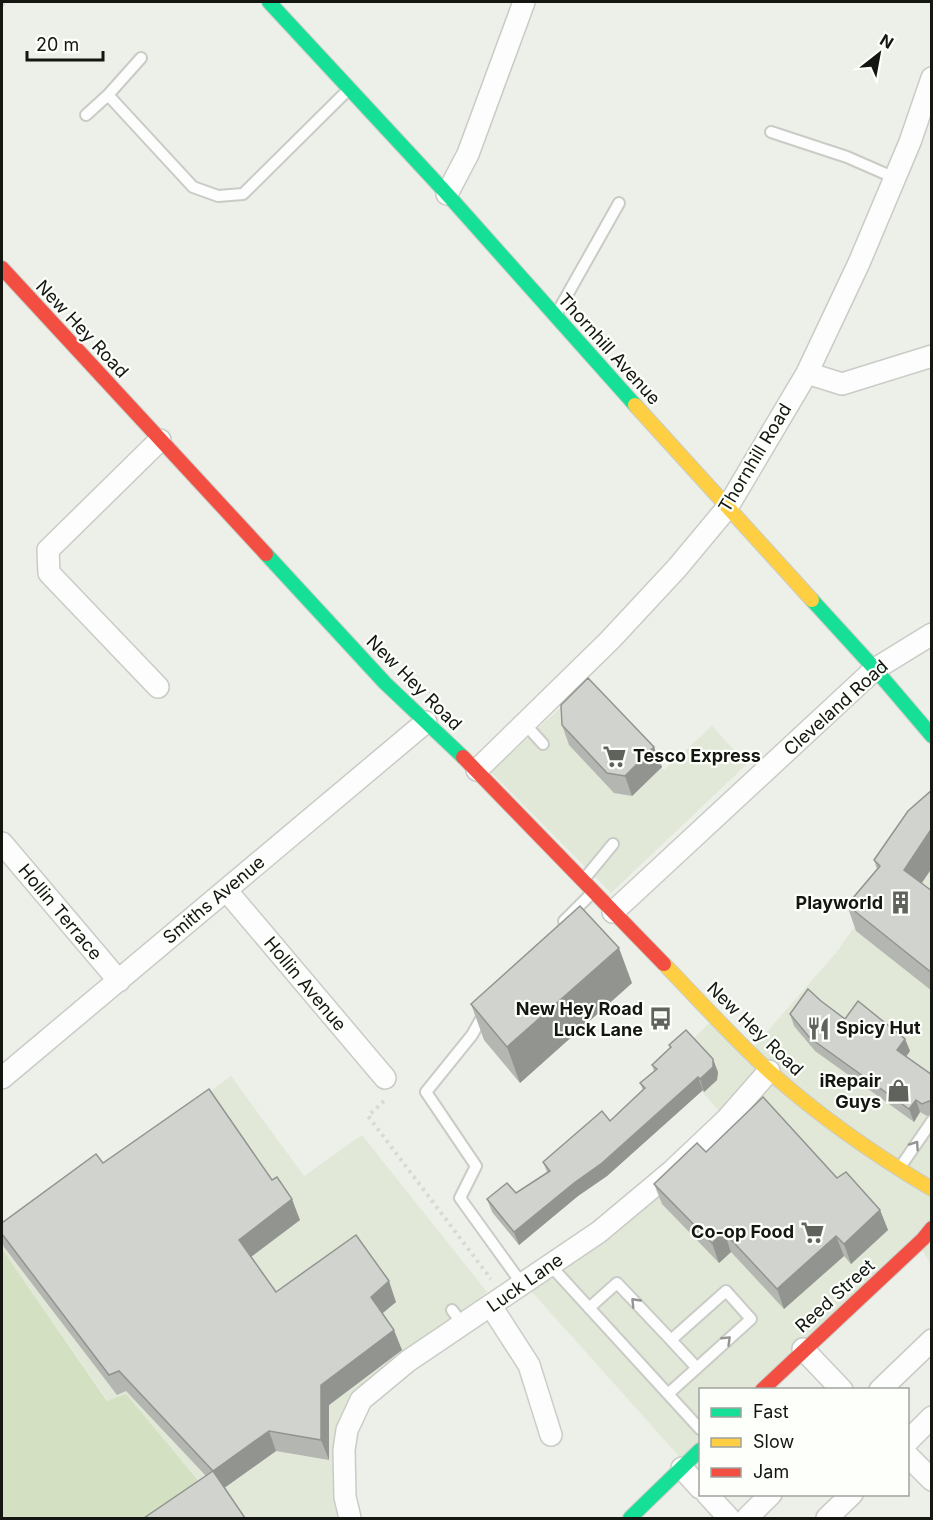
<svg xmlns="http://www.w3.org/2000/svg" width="933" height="1520" font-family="Inter,sans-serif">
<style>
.built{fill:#e1e8d8}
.green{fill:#d3e0c2}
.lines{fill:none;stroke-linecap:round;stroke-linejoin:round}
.lane-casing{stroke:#c9ccc6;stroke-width:14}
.street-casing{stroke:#c9ccc6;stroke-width:24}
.fast-casing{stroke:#c9ccc6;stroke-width:16}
.slow-casing{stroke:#c9ccc6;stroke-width:16}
.jam-casing{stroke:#c9ccc6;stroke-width:16}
.path{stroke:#d8d9d7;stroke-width:4;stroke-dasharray:3 4.5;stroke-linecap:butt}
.lane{stroke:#fcfdfc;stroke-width:10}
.street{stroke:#fcfdfc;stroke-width:21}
.fast{stroke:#16e098;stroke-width:14}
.slow{stroke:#ffcf43;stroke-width:14}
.jam{stroke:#f24e42;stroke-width:14}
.wall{fill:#b4b6b1}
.shaded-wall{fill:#929490}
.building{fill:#d1d4ce;stroke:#929490;stroke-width:1.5}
.oneway{stroke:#949592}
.labels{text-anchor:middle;stroke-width:4.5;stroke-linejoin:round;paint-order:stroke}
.street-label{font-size:18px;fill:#141611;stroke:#fdfffb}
.poi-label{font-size:18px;font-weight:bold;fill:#141611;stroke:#fdfffb;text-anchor:end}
</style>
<rect width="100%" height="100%" fill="#ecf0e8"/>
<path class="built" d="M584 686 664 770 712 726 747 764 611 893 491 772Z
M931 822V1265L919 1244 764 1389 700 1390V1450L686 1464 524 1283 726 1119 673 1058 716 1017 750 1051 836 953 917 837Z
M231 1076 304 1176 362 1135 487 1292 361 1400 347 1430 350 1518H173L108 1401 2 1249V1246Z"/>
<path class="green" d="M2 1249 107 1401 126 1394 209 1494 168 1518H2Z"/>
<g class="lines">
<defs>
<path id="lane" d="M108 95 193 187 218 196 243 194 347 91
M86 115 108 95 141 58
M771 132 847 157 895 178
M557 313 619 203
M525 724 543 744
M585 878 613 844
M564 921 591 894
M485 1012 472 1035 426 1092 476 1166 460 1198 522 1284
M901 1166 932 1121
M550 1265 700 1429
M589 1308 617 1283 671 1340 726 1291 751 1319 668 1394
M452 1310 463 1325
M671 1340 697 1368"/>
<path id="street" d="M447 194 468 154 524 2
M807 373 842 384 932 356
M158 687 49 573 48 550 160 440
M477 770 610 640 677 568 727 508 807 373 859 263 910 142 932 78
M2 843 119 981
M226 890 385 1078
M613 912 875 669 932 634
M2 1078 426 722
M491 1306 529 1365 551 1435
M803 1349 842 1390
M880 1390 932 1340
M908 1441 932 1417
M908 1456 932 1480
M682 1468 700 1488
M707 1494 729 1518
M350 1518 345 1497 344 1450 347 1430 361 1400 408 1361 599 1232 672 1171 727 1119 769 1071
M747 1518 771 1494
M827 1518 852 1494"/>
<path id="fast" d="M269 2 447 194 635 405
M266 554 385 683 463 757
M812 600 875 669 932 736
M630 1518 700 1450"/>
<path id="slow" d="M635 405 812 600
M664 964C699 1000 733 1038 770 1072 819 1116 875 1155 932 1189"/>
<path id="jam" d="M2 268 266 554
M463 757 664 964
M762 1390 923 1239 932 1228"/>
</defs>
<use href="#lane" class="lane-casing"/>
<use href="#street" class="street-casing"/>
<use href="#fast" class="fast-casing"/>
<use href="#slow" class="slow-casing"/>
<use href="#jam" class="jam-casing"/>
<path class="path" d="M2 5 6 2
M384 1101 368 1116 491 1279"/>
<use href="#lane" class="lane"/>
<use href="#street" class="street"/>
<use href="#fast" class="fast"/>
<use href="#slow" class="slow"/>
<use href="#jam" class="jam"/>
</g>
<path class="wall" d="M562 725 662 767 632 796 614 793 569 745Z
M874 860 921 883 932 891V991L856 931 847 905 877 869Z
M632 983 520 1083 484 1040 471 1004Z
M821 1001 845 1019 905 1039 910 1051 906 1057 932 1075V1114L927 1116 920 1112 914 1122 815 1051 794 1026 790 1014Z
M669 1045 718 1072 717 1080 704 1092 703 1090 607 1176 578 1196 519 1245 492 1212 487 1199 516 1193 547 1172 543 1162 610 1121 643 1090 640 1083 654 1071 652 1065 670 1048Z
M706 1152 837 1178 880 1210 888 1230 851 1264 844 1256 784 1309 731 1252 719 1263 662 1204 654 1184Z
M103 1163 300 1220 251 1256 276 1292 396 1302 382 1313 402 1350 329 1405V1460L276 1451 224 1488 206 1476 126 1391 117 1395 4 1247 2 1241V1223Z"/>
<path class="shaded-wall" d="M654 747 662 767 632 796 625 776Z
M932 828V868L913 896 904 870Z
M619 948 632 983 520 1083 507 1047Z
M905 1039 910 1051 901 1063 897 1050Z
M713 1059 718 1072 717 1080 704 1092 700 1079Z
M698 1077 703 1090 607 1176 578 1196 519 1245 514 1232Z
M916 1100 920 1112 914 1122 909 1109Z
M292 1199 300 1220 247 1260 239 1240Z
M880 1210 888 1230 851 1264 844 1244Z
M724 1232 731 1252 719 1263 712 1243Z
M836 1236 844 1256 784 1309 777 1289Z
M389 1281 396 1302 378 1317 371 1297Z
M394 1330 402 1350 329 1405V1460L321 1440V1385Z
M269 1431 276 1451 220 1491 213 1471Z"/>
<path class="building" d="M588 678 654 747 625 776 607 773 562 725 561 705Z
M932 790V828L904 870 932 891V973L847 905 880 866 874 860 908 811Z
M580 906 619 948 507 1047 471 1004Z
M808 989 821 1001 845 1019 858 1001 905 1039 897 1050 932 1075V1103L929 1101 922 1104 916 1100 909 1109 810 1038 790 1014Z
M686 1030 713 1059V1067L700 1079 698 1077 602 1163 574 1183 514 1232 487 1199 507 1183 516 1193 550 1171 543 1162 602 1111 610 1121 645 1088 640 1083 657 1069 652 1065 671 1047 669 1045Z
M209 1089 272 1180 277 1177 292 1199 239 1240 276 1292 356 1235 389 1281 371 1297 394 1330 321 1385V1440L269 1431 213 1471 119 1371 109 1375 2 1234V1223L96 1154 103 1163Z
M763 1097 837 1178 846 1172 880 1210 844 1244 836 1236 777 1289 724 1232 712 1243 654 1184 697 1143 706 1152Z
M213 1471 245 1518H144Z"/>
<defs><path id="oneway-chevron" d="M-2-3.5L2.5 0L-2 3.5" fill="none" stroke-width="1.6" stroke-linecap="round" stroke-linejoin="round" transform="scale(1.5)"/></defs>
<g class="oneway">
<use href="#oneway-chevron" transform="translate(915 1145) rotate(-56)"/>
<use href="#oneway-chevron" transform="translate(635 1302) rotate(-134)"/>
<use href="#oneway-chevron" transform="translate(727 1340) rotate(-44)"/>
</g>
<defs>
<symbol id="supermarket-bare" viewBox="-9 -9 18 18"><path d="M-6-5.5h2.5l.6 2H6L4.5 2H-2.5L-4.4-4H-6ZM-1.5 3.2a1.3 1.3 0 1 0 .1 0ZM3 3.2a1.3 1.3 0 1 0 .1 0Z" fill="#60625c" stroke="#fdfffb" stroke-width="2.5" paint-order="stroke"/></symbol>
<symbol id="building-bare" viewBox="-9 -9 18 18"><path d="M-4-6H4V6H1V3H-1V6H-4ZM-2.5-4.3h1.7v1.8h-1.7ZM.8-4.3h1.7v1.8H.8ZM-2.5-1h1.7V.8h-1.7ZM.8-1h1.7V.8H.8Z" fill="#60625c" stroke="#fdfffb" stroke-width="2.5" paint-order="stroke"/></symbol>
<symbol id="bus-bare" viewBox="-9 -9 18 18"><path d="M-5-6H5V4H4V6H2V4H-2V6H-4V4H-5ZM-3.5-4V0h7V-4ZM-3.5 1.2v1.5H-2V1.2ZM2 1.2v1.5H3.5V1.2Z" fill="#60625c" stroke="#fdfffb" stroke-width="2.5" paint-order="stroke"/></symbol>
<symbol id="restaurant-bare" viewBox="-9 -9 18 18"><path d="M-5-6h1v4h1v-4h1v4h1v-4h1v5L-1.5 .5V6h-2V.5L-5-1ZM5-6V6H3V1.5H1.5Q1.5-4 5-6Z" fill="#60625c" stroke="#fdfffb" stroke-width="2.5" paint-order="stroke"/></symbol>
<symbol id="shop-bare" viewBox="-9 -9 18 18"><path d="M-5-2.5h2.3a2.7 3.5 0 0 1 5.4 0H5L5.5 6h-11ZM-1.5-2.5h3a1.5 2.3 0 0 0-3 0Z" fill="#60625c" stroke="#fdfffb" stroke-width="2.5" paint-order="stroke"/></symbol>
</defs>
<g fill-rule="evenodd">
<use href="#supermarket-bare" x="598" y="740" width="33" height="33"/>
<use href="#building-bare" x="884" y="886" width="33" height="33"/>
<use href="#bus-bare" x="644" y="1002" width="33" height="33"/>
<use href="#restaurant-bare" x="802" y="1012" width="33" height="33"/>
<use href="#shop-bare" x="882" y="1074" width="33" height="33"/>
<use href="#supermarket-bare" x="796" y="1216" width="33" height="33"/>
</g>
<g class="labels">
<g class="street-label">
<text transform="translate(82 329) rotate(47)" y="6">New Hey Road</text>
<text transform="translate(609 349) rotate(48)" y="6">Thornhill Avenue</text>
<text transform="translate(755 458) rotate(-59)" y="6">Thornhill Road</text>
<text transform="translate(414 683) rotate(45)" y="6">New Hey Road</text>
<text transform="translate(836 708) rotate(-42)" y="6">Cleveland Road</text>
<text transform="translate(214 900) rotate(-40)" y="6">Smiths Avenue</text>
<text transform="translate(60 912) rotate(50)" y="6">Hollin Terrace</text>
<text transform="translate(305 984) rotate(50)" y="6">Hollin Avenue</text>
<text transform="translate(755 1029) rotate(44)" y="6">New Hey Road</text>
<text transform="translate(525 1283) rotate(-35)" y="6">Luck Lane</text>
<text transform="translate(835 1296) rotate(-42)" y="6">Reed Street</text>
</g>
<g class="poi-label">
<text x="633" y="762" text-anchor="start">Tesco Express</text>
<text x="883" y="909">Playworld</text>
<text x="643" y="1015">New Hey Road<tspan x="643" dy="21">Luck Lane</tspan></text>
<text x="836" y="1034" text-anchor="start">Spicy Hut</text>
<text x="881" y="1087">iRepair<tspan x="881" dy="21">Guys</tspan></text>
<text x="794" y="1238">Co-op Food</text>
</g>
</g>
<rect width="933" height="1520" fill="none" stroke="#141611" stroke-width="6"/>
<rect x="699" y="1388" width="210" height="108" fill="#fdfffb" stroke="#a0a29d" stroke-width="1.5"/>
<rect x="711" y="1408" width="30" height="9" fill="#16e098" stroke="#a0a29d" stroke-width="1.5"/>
<text x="753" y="1418" font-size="18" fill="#141611">Fast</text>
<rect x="711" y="1438" width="30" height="9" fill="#ffcf43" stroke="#a0a29d" stroke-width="1.5"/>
<text x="753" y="1448" font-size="18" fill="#141611">Slow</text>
<rect x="711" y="1468" width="30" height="9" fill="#f24e42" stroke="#a0a29d" stroke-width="1.5"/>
<text x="753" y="1478" font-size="18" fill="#141611">Jam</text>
<g transform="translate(879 54) rotate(31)" stroke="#fdfffb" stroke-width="4.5" paint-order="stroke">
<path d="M0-4.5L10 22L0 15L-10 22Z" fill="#141611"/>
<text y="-9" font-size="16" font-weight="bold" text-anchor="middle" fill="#141611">N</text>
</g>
<path d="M27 51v9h76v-9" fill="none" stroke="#141611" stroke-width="3"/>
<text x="36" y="51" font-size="18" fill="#141611" stroke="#fdfffb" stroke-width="4.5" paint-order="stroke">20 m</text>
</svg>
